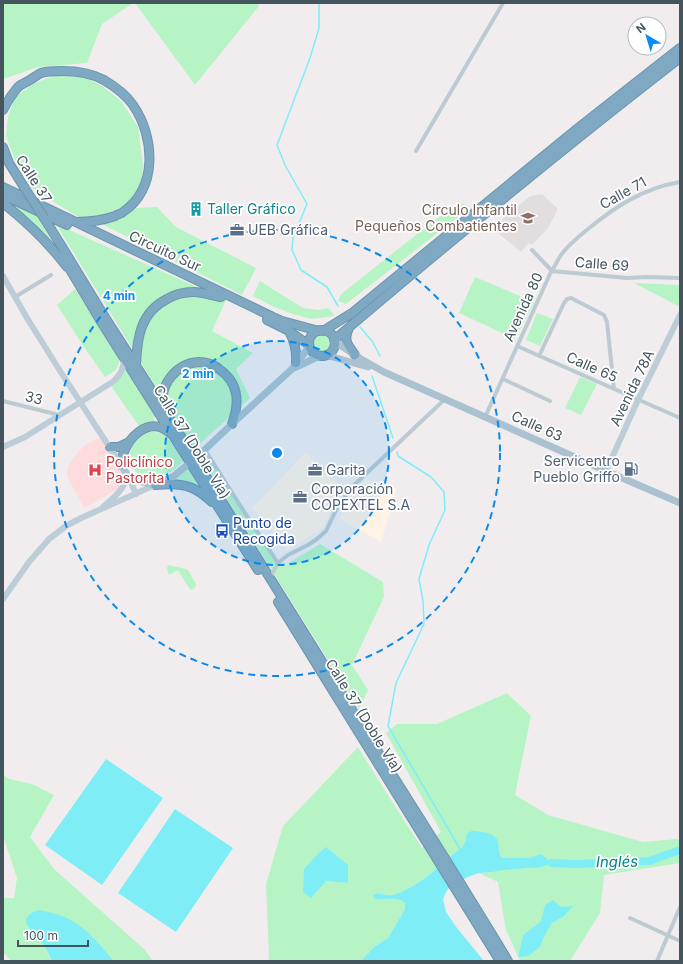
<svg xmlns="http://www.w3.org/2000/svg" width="683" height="964" font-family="Inter,sans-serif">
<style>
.commercial{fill:#fef3e4}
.education{fill:#e2dee0}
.medical{fill:#fedbdc}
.green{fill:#b6f4c6;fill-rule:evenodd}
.water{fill:#7eedf6}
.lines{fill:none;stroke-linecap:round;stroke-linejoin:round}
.stream{stroke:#7eedf6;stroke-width:1.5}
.river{stroke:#7eedf6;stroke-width:8}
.highway-casing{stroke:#6b94af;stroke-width:10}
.street{stroke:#bccbd2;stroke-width:4}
.secondary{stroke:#bccdd7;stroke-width:6}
.primary{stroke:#aac2d0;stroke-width:7}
.highway{stroke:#7fa9c3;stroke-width:8}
.highway-bridge-casing{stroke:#6b94af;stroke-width:10;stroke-linecap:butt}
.highway-bridge{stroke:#7fa9c3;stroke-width:8}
.ring{fill:none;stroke:#078aec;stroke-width:2;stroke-dasharray:7 5}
.labels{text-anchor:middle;stroke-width:3.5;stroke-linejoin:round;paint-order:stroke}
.street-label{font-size:14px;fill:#44555e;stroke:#fff}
.culture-label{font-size:14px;fill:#0d838f;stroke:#fff;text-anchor:start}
.education-label{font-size:14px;fill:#785e54;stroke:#fff;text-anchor:end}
.service-label{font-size:14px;fill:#4e5e75;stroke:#fff;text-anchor:start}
.health-label{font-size:14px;fill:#be3a42;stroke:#fff;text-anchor:start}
.transit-label{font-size:14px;fill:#164399;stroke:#fff;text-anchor:start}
.water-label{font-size:15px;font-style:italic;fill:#04818b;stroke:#fff}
.centre{fill:#078aec;stroke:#fff;stroke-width:2}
.ring-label{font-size:12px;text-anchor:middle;font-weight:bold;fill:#078aec;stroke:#fff;stroke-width:3.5;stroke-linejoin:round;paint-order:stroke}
</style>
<rect width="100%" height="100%" fill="#f1edee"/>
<path class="commercial" d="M306 452 341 487 323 528 287 550 252 508Z
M366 479 397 489 381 542 339 519 352 490Z"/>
<path class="education" d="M542 194 558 209 548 228 532 245 529 243 521 252 492 228 530 196Z"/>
<path class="medical" d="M100 437 124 474 118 489 84 508 67 476 68 467 74 457 84 446Z"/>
<path class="green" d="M3 3H133L102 24 87 63 38 67 3 79Z
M135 3H257L259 6 195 85Z
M57 75 84 77 102 86 121 101 138 127 143 165 141 186 126 205 100 216 80 218 33 189 17 165 6 136 8 116 16 96 35 83Z
M5 198 35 212 54 245 29 219Z
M460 203 468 205 466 211 346 304 338 301 341 294 435 220Z
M157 207 176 227 256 268 242 295 102 224 137 208Z
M56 224 226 300 212 331 253 353 236 369 250 398 194 449Z
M475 277 534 302 515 339 459 313Z
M260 281 303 308 318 310 328 308 333 313 334 316 311 319 293 314 274 307 253 296Z
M634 283 679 285 680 287V303L678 306Z
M75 289 119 359C119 370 114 371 105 377L82 344 57 305Z
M537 313 553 319 540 346 526 340Z
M312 343a10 10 0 1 1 20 0a10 10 0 1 1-20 0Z
M124 371 129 372 154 409 155 417 153 418 156 423H152L139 426 111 386Z
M580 377 597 384 581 415 565 408Z
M149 432C154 432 161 432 165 435 170 439 180 455 183 462 176 468 164 478 155 479 151 480 146 478 143 477 129 470 126 451 136 440 139 436 144 434 149 432Z
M209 458 279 566H284L320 544 383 582 384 597 352 665 368 690 359 709 204 462Z
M189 468 202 490 174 481Z
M168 565 186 569 188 570 196 584 195 588 191 590 189 588 178 570 169 575 167 568Z
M507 693 531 716 515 795 548 815 643 842 676 839 680 840V863L604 875 600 913 570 961H520L506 930 498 882 479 873 493 872 541 854 530 858H502L499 854 498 844 466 836 464 845 460 849C444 862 410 893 390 896 386 896 382 894 379 893L375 899C384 900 397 896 405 903V909L388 938 374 947 361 961H268L269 957 266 884 283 826 358 747 389 797 422 848 441 832 386 733 397 724H437ZM348 865V883L326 881ZM563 917 552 923 544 937 540 947 518 957 523 935 541 921Z
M3 775 9 779 32 784 54 795 30 837 54 869 144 949 153 961H114C96 940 78 919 50 913 39 910 36 909 27 917V926L42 943 52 961H11L3 952V898H14L17 878 3 836Z"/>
<path class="water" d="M106 759 163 798 102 885 45 845Z
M175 809 233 848 176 932 118 893Z
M472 831C478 831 494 833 497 839 500 846 497 852 502 858H530L541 854 552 863 541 867 502 870 493 872 479 873 468 877 450 887 446 892 443 899 446 912 457 928 484 961H361L374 947 388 938 405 909V903C397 896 384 900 375 899L373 896 375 894C381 892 386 897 393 895 416 889 441 864 460 849 461 848 464 845 464 844 468 838 463 834 472 831Z
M326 847 348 865V883L326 881 311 898 303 892 304 869 317 855Z
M553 900 561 907 573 906 563 917 552 923 544 937 540 947 528 956 518 957 523 935 541 921 545 905Z
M39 910C49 912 59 914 69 919 87 928 101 946 114 961H52C48 951 42 942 35 934 32 931 28 928 27 925 23 917 33 911 39 910Z"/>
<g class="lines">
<path class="stream" d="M319 3V28L310 58 277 145 285 165 307 204 293 238 292 250 301 270 327 287 338 306
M360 327 372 341 380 356
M372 376 393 438
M397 452 398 456 431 477 444 492 445 510 429 545 419 579 423 601 424 624 396 683 388 726 460 849"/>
<path class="river" d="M552 863 576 864 649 861 680 850"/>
<defs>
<path id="highway" d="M3 110C7 102 12 94 18 87 21 84 25 83 28 81 32 79 37 75 41 73 47 71 56 71 62 71 76 71 91 73 104 80 114 86 126 95 133 105 155 137 158 188 123 212 121 214 117 214 115 216 101 221 91 222 76 222
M3 147 9 163 24 187
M3 187 273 317 282 321 319 331
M3 195 67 225
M3 203C27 222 48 242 67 267
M44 218C65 251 85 285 106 319 191 451 274 584 357 718 407 799 459 879 508 961
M65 261 100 320 258 570
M267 320 289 331 309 345
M349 328C343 340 348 345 355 355
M309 343a13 13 0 1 1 26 0a13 13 0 1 1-26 0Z
M289 331C295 342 297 351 296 363
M323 331 352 313 578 128 680 48
M334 340C447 244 562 149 680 58
M136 364C137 337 141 312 167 299 175 294 185 292 194 292 203 292 213 296 221 297
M164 407C158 385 177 363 199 362 206 362 214 365 219 369 239 383 240 402 232 424
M110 447H119L129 442
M121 465C122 461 122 456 124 452 129 438 145 421 162 428 165 429 167 431 170 433
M155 485C169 484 184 483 196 490 202 493 207 498 212 502
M278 602 500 961"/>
</defs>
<use href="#highway" class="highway-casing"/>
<path class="street" d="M416 151 503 3
M532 250 552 271 627 278 647 277 680 278
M15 297 51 275
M517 346 680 418
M539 356 564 303 567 299 571 298 604 315 607 322 614 389
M503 379 550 401
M3 401 59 415
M485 417 550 274C554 268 557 261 561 255 568 245 578 237 588 229 616 206 644 188 680 182
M205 450 243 510 278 563
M270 578 278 563 288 555 308 545 317 539 326 531 338 506 352 487 445 399
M630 918 680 941
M657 961 680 907"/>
<path class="secondary" d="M3 276 27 318 62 374 121 465
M3 447 25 437 114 381C121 373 124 369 124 358
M606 471 638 400 680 315
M128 476 136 494
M103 507C115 496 122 492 128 476
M3 599 29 562 49 539 66 526 81 518 155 485"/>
<path class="primary" d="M334 341 361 359 384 372 606 471 680 503
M326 355 368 367
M294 368 320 356
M198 456 232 424 292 369 309 347
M121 465 128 476 139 481 155 485 174 476 186 466"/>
<use href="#highway" class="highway"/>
<defs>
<path id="highway-bridge" d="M24 187 44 218"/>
</defs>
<use href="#highway-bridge" class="highway-bridge-casing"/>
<use href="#highway-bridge" class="highway-bridge"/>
</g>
<circle cx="277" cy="453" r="112" fill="#078aec" fill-opacity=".12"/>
<g class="ring">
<circle cx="277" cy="453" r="112"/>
<circle cx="277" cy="453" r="223"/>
</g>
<defs>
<symbol id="building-bare" viewBox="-9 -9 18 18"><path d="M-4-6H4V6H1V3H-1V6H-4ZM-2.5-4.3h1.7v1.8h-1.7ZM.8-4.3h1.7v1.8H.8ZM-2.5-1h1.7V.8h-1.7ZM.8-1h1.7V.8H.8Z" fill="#0f9aa8" stroke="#fff" stroke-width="2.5" paint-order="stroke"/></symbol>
<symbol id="school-bare" viewBox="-9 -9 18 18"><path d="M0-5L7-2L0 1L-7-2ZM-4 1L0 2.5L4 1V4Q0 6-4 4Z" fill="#8d6e63" stroke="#fff" stroke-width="2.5" paint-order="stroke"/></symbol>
<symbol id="office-bare" viewBox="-9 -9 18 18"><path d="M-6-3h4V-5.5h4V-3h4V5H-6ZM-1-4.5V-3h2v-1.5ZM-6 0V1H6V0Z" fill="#5c6f8a" stroke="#fff" stroke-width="2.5" paint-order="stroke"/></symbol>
<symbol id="fuel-bare" viewBox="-9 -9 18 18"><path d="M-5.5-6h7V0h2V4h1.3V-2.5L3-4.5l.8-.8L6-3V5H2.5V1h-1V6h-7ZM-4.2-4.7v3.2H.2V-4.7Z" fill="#5c6f8a" stroke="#fff" stroke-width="2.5" paint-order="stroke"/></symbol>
<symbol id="hospital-bare" viewBox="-9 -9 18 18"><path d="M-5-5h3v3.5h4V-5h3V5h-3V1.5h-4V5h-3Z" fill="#e0444e" stroke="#fff" stroke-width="2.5" paint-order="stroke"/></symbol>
<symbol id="bus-bare" viewBox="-9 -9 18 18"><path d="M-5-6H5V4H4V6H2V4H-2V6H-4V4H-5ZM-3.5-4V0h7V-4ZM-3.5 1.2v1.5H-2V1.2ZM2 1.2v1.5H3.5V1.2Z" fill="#1a4fb4" stroke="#fff" stroke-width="2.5" paint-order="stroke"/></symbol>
</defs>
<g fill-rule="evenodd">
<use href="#building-bare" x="186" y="199" width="20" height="20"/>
<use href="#school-bare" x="518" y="208" width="20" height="20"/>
<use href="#office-bare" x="227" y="220" width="20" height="20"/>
<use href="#fuel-bare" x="621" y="459" width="20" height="20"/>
<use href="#hospital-bare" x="85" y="460" width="20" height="20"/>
<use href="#office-bare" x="305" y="460" width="20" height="20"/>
<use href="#office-bare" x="290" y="487" width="20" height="20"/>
<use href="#bus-bare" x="212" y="521" width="20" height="20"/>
</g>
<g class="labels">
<g class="street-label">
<text transform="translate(34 179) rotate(57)" y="5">Calle 37</text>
<text transform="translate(623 193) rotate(-29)" y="5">Calle 71</text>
<text transform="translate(165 251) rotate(25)" y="5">Circuito Sur</text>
<text transform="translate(602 264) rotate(4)" y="5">Calle 69</text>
<text transform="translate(523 307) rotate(-65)" y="5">Avenida 80</text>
<text transform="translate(592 367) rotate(24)" y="5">Calle 65</text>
<text transform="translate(632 388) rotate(-64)" y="5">Avenida 78A</text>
<text transform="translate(34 398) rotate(15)" y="5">33</text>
<text transform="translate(537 426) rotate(24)" y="5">Calle 63</text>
<text transform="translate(192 442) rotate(58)" y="5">Calle 37 (Doble Vía)</text>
<text transform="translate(364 716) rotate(58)" y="5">Calle 37 (Doble Vía)</text>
</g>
<g class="culture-label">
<text x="207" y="214">Taller Gráfico</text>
</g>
<g class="education-label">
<text x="517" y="215">Círculo Infantil<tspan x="517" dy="16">Pequeños Combatientes</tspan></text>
</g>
<g class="service-label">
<text x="248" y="235">UEB Gráfica</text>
<text x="620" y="466" text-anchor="end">Servicentro<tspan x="620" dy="16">Pueblo Griffo</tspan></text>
<text x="326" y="475">Garita</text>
<text x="311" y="494">Corporación<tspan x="311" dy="16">COPEXTEL S.A</tspan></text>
</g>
<g class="health-label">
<text x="106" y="467">Policlínico<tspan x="106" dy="16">Pastorita</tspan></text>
</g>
<g class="transit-label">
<text x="233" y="528">Punto de<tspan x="233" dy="16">Recogida</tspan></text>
</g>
<g class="water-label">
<text transform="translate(617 862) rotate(-1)" y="5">Inglés</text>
</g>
</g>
<circle cx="277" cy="453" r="6" class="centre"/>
<g class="ring-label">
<text x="119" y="300">4 min</text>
<text x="198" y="378">2 min</text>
</g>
<rect width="683" height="964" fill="none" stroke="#44555e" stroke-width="8"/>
<g transform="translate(647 36) rotate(322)"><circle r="19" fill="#ffffff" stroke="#b4bbbf"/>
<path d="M0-3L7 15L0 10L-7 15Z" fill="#048df4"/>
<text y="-6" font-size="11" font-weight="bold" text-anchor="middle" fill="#44555e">N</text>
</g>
<path d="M18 940v6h70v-6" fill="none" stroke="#44555e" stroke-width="2"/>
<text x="24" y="940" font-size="12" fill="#44555e" stroke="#ffffff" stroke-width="3" paint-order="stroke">100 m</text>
</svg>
